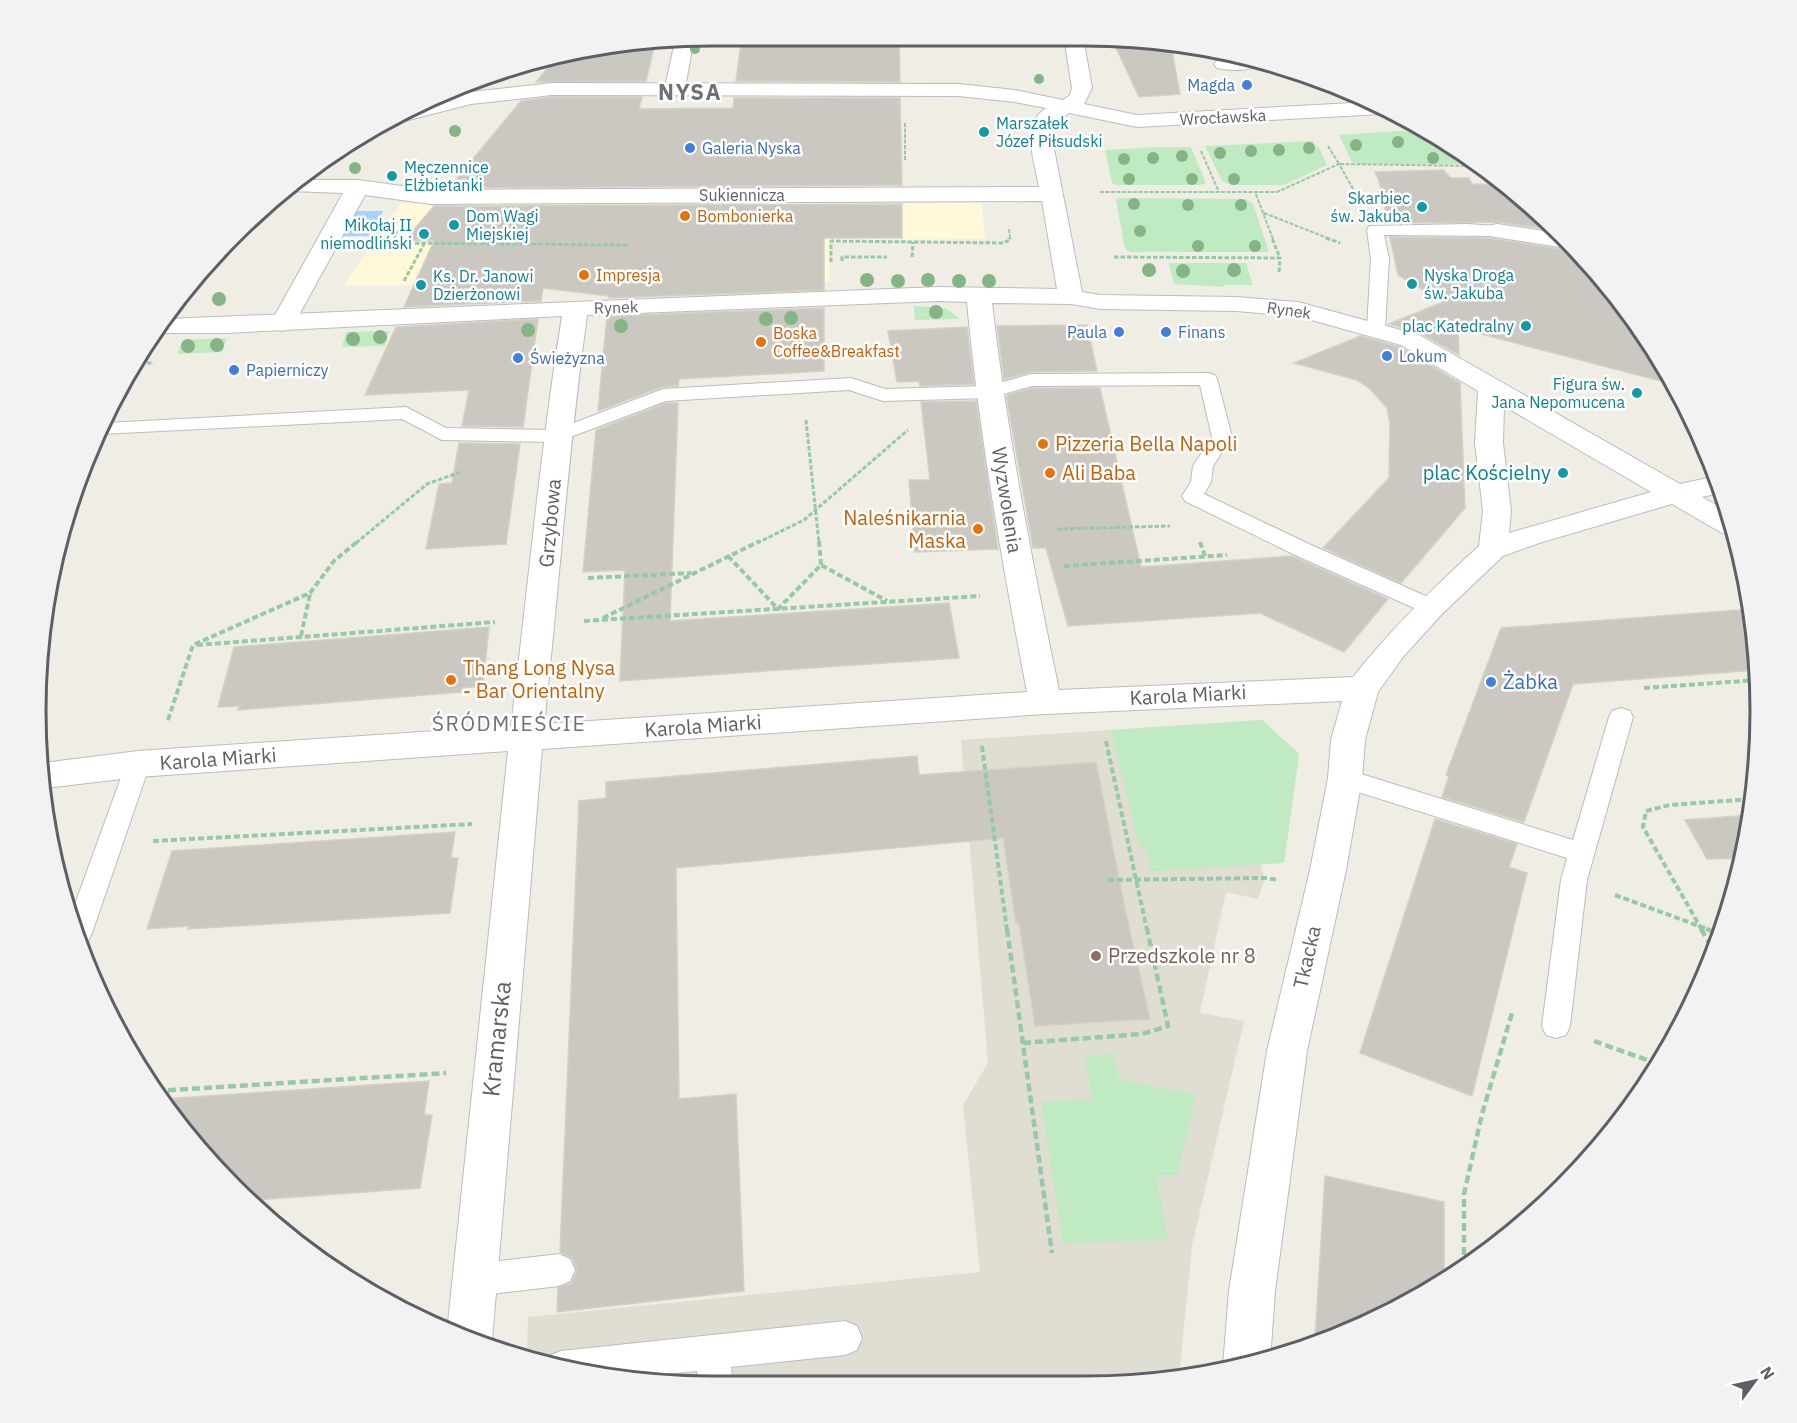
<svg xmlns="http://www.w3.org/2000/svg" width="1797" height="1423" font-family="'IBM Plex Sans',sans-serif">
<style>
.commercial{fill:#fff9da}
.education{fill:#e0ded3}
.green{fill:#bfeac2}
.water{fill:#a5d2ff}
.building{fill:#cbc8c1;stroke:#d5d1c2;stroke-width:1.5}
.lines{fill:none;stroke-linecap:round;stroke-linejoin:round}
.service-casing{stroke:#b9bcc1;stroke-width:2}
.pedestrian-casing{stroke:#b9bcc1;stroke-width:2}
.minor-casing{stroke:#b9bcc1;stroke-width:2}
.path-far3{stroke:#96c9a8;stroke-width:2;stroke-dasharray:4 1.5;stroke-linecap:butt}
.path-far2{stroke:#96c9a8;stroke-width:3;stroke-dasharray:4.5 2;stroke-linecap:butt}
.path-far1{stroke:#96c9a8;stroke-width:4;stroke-dasharray:6 3;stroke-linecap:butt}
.path{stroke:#96c9a8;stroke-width:4.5;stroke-dasharray:8 4;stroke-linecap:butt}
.service{fill:#fff;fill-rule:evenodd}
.pedestrian{fill:#fff;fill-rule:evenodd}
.minor{fill:#fff;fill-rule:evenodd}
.tree{fill:#85b485}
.shop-dot{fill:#3f7fe0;stroke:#fff;stroke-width:2}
.culture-dot{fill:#0f9aa8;stroke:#fff;stroke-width:2}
.food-dot{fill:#e8710a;stroke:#fff;stroke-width:2}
.education-dot{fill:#8d6e63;stroke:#fff;stroke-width:2}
.labels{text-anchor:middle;stroke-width:5;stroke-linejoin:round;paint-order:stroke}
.far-shop-label{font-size:16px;fill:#366cbe;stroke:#fff;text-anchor:start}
.far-street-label{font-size:16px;fill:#5c6066;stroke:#fff}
.far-culture-label{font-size:16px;fill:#0d838f;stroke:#fff;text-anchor:start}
.far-food-label{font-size:16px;fill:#c56008;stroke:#fff;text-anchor:start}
.food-label{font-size:20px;fill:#c56008;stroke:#fff;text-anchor:start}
.culture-label{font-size:20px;fill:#0d838f;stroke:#fff;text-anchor:end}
.street-label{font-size:20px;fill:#5c6066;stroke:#fff}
.shop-label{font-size:20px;fill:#366cbe;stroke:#fff;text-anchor:start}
.education-label{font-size:20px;fill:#785e54;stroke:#fff;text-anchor:start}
.neighbourhood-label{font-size:21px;letter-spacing:1.5px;fill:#6d7278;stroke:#fff}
.far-district-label{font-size:22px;font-weight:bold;letter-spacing:1.5px;fill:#6d7278;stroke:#fff}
.near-street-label{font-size:24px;fill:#5c6066;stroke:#fff}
.rim{fill:none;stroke:#5c6066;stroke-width:3}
</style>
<rect width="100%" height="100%" fill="#f0eee4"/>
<path class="commercial" d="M401 203H515L498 241 638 207 637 203H982L985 239 829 240V282L343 286Z"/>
<path class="education" d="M1262 720 1299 754 1284 863 1260 864 1265 878 1258 899 1226 892 1200 1013 1244 1021 1192 1246 1179 1377 1130 1386 711 1387 580 1374 527 1358 528 1317 980 1272 963 1105 988 1063 961 740Z"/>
<path class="green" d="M1427 129 1463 155 1469 162 1465 164H1358L1352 162 1339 135Z
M1313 141 1316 147H1319L1327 165 1284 185H1231L1222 181 1205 146Z
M1158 147H1191L1206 183 1201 185H1117L1112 183 1105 150Z
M1119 198 1245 199 1253 203 1269 252H1130L1125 249 1116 200Z
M1169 263H1246L1253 285H1224V287L1174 284Z
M914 306 946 308 960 319 915 320Z
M389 331 385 346 342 347 346 332Z
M227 338 222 352 177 354 183 340Z
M1262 720 1299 754 1284 863 1151 871 1148 852 1139 846 1111 730Z
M1113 1053 1119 1079 1196 1095 1177 1175H1156L1168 1239 1063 1244 1041 1102 1092 1099 1085 1057Z"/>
<path class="water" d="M338 211H383L372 236H325Z"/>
<path class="building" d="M742 36 899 37 900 82 736 81Z
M1111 37H1129L1171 46 1180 94 1139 97Z
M655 43 646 81 536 82 558 56Z
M552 97H642L639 109 733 108 734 98H900L902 185 449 188 521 101Z
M1443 170 1451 178H1469L1472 184 1505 185 1531 203 1556 230 1497 222 1388 223 1379 181 1375 172Z
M902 204V238H824V290L609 298V296L543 288 541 301 404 307 434 241 405 240 434 206Z
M1390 237 1489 238 1566 250 1573 248 1621 300 1676 385 1458 328 1459 355 1420 333 1389 324 1443 302 1398 275Z
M824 308V371L679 379 678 386 662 387 598 411 607 316Z
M538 319 523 427 462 426 469 390 365 395 396 327Z
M1087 325 1097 371 1031 372 1004 379 997 326Z
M967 327 974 384 920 386 919 381 897 382 888 331Z
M1360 336 1400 347 1460 383 1465 508 1401 583 1323 548 1389 478 1390 423 1387 408 1369 388 1357 380 1294 363Z
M1032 388H1100L1141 567 1292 556 1388 599 1344 652 1260 613 1068 626 1046 548H1033L1007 400V395Z
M976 401 998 549 915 552 909 480H930L921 402Z
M666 403H678L670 621 949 603 959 658 620 681 625 570 583 572 596 430Z
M459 443 520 444 506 544 426 549 439 484 452 483Z
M1752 609 1755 624 1757 670 1573 684 1524 822 1442 797 1449 776 1446 775 1501 628Z
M489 627 483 686 462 688V692L238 710 240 706 218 707 234 647Z
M917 756 919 775 1096 762 1125 909 1150 1019 1035 1026 1019 923H1016L1003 838 676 868 679 1099 736 1094 744 1291 557 1312 558 1288 571 1283 577 1271 572 1258 560 1252 579 801 606 798V782Z
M1750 815 1743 858 1707 859 1685 820Z
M1435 819 1517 844 1509 867 1527 873 1472 1096 1360 1053Z
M455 832 451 858H458L450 913 188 929 189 926 147 929 172 851Z
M429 1081 424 1115H432L420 1188 253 1200 204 1157 162 1099Z
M1325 1176 1444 1202V1282L1423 1297 1315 1341Z"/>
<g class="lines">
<defs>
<path id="service" d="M1467 224 1497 226 1505 231 1497 236 1384 235 1389 258 1385 329 1382 333H1370L1367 329 1371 258 1367 230 1369 226Z
M1208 373 1215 375 1217 379 1232 437 1213 466 1211 482 1204 494 1311 545 1439 602 1442 607 1439 612 1431 615 1423 612 1295 555 1185 501 1182 496 1191 482 1193 466 1212 437 1200 385 1032 386 989 398 883 401 849 390 666 401 557 442 442 440 402 419 101 434 106 423 406 407 446 428 555 430 663 389 851 378 885 389 988 386 1031 374Z
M1621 708 1630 711 1633 717 1587 880 1570 1026 1566 1035 1556 1038 1546 1035 1542 1026 1561 880 1567 858 1336 785 1332 778 1336 771 1345 769 1573 840 1609 717 1612 711Z
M138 755 147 757 150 764 92 933 88 941 82 943 71 915 126 764 129 757Z
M559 1254 570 1259 575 1270 570 1281 559 1286 474 1296 462 1291 458 1280 462 1269 474 1264Z
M845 1321 857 1326 862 1338 857 1350 845 1355 731 1367 733 1387 699 1386 697 1371 623 1378 580 1374 546 1364 549 1356 561 1351Z"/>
<path id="pedestrian" d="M694 38 685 88 682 92H668L665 88 675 41Z
M305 180H358L431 190 439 192 442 197 439 202 431 204 365 195 294 324 291 329 282 331 273 329 270 324 343 193 290 191Z"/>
<path id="minor" d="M1064 37H1083L1092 88 1084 104 1137 115 1370 102 1390 111 1382 114 1137 127 1069 113 1052 125 1054 149 1082 292 1100 295 1236 297 1298 302 1419 335 1680 484 1717 476 1724 492 1702 497 1729 512 1735 535 1722 533 1672 504 1539 543 1503 556 1442 614 1403 657 1378 692 1365 740 1362 778 1346 870 1307 1051 1275 1291 1270 1360 1224 1370 1223 1366 1229 1291 1267 1051 1310 870 1328 778 1331 740 1342 701 1045 714 542 749 492 1340 489 1347 447 1332 508 751 138 777 46 788 43 763 138 751 511 726C528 589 540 452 562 316L226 333H158L168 319 938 287 1057 289 1042 201 431 204 423 202 420 197 423 192 431 190 1039 187C1035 163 1020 125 1046 108L1015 102 958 96 552 95 471 104 393 124 385 122 435 101 471 92 552 83 958 84 1015 90 1063 100 1070 95 1072 88ZM938 301 967 302C979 433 1002 562 1027 692L544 724C559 588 568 451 587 315ZM992 303 1071 304 1100 309 1236 311 1297 316 1401 345 1478 391 1475 443 1483 511 1479 546C1433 588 1391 629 1353 677L1059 690C1032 561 1007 433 992 303ZM1504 406 1651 492 1509 533 1511 511 1503 443Z
M1231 58 1262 64C1252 71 1229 71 1217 68L1214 64 1217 60Z
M1497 224 1558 233 1571 247 1566 248 1489 236 1486 231 1489 226Z"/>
</defs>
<use href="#service" class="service-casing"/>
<use href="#pedestrian" class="pedestrian-casing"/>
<use href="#minor" class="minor-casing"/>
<path class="path-far3" d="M905 123V161
M1328 146 1339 164 1478 166
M1201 151 1219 192
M1100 192H1255
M1264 213 1330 239
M1009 229 1010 239
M394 239 398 230
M1273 239 1255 192H1277L1339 164 1361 203"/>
<path class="path-far2" d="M395 238 394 243 630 245
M1326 238 1340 243
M912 257 913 242
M1114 257 1280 258 1272 238
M842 261V257H887
M831 262V241L1003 243 1010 240V238
M1279 272 1280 258
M404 281 424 244
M134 363H154
M806 420 819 543
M1057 529 1170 526
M356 543 427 484 461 472
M757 543 804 520 908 430"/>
<path class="path-far1" d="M819 541 821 565
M1200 542 1205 556
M728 556 778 609 821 565 887 601
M1064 566 1227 555
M588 578 691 573
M603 618 760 541
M584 621 980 596
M301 636 310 594
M197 645 495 622
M1644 688 1757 680
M168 720 193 645 310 593 334 561 358 541
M1106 741 1147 930
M982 746 1007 930
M153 841 472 824
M1108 880 1265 878 1279 880
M1615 895 1710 930
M1702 930 1643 827 1646 811 1670 805 1752 799"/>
<path class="path" d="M1007 929 1052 1253
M1701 929 1714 951
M1706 929 1720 934
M1594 1041 1658 1064
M1023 1043 1142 1034 1168 1026 1147 929
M156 1091 446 1073
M1464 1267V1194L1482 1114 1512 1013"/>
<use href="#service" class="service"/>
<use href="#pedestrian" class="pedestrian"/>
<use href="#minor" class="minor"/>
</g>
<g class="tree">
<circle cx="695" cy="49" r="5"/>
<circle cx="1039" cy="79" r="5"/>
<circle cx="455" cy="131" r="6"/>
<circle cx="1398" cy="142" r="6"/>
<circle cx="1356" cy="145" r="6"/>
<circle cx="1309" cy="148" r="6"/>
<circle cx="1279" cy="150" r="6"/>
<circle cx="1251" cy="151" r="6"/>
<circle cx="1220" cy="153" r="6"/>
<circle cx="1182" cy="156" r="6"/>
<circle cx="1153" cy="158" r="6"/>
<circle cx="1433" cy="158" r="6"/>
<circle cx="1124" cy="159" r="6"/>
<circle cx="355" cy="168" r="6"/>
<circle cx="1129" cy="179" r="6"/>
<circle cx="1192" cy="179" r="6"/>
<circle cx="1234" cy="179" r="6"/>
<circle cx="1134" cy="204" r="6"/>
<circle cx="1188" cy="205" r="6"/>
<circle cx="1241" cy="205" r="6"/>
<circle cx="1140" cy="231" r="6"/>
<circle cx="1198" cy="246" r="6"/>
<circle cx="1255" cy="246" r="6"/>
<circle cx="1149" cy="270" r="7"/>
<circle cx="1234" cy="270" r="7"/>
<circle cx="1183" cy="271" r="7"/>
<circle cx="867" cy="280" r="7"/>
<circle cx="928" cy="280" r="7"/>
<circle cx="898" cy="281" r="7"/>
<circle cx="959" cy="281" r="7"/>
<circle cx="989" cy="281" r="7"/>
<circle cx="219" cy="299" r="7"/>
<circle cx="936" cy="312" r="7"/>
<circle cx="791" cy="318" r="7"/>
<circle cx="766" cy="319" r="7"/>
<circle cx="621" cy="326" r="7"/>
<circle cx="528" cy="330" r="7"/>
<circle cx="380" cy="337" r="7"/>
<circle cx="353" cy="339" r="7"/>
<circle cx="217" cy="345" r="7"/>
<circle cx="188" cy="346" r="7"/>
</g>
<g class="shop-dot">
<circle cx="1247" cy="85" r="6"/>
<circle cx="690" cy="148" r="6"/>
<circle cx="1119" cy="332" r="6"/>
<circle cx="1166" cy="332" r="6"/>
<circle cx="1387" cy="356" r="6"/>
<circle cx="518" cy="358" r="6"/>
<circle cx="234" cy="370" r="6"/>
<circle cx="1491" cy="682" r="6"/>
</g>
<g class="culture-dot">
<circle cx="984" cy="132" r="6"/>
<circle cx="392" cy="176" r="6"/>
<circle cx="1422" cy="207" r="6"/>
<circle cx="454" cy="225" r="6"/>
<circle cx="424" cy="234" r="6"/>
<circle cx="1412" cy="284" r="6"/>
<circle cx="421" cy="285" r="6"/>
<circle cx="1526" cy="326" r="6"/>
<circle cx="1637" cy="393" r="6"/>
<circle cx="1563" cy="473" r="6"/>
</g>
<g class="food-dot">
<circle cx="685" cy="216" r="6"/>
<circle cx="584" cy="275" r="6"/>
<circle cx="761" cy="342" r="6"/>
<circle cx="1043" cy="444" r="6"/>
<circle cx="1050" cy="473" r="6"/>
<circle cx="978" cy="529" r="6"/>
<circle cx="451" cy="680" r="6"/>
</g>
<circle class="education-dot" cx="1096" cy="956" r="6"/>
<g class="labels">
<g class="far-shop-label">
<text x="1235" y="91" text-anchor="end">Magda</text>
<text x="702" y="154">Galeria Nyska</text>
<text x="1107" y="338" text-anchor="end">Paula</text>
<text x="1178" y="338">Finans</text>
<text x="1399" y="362">Lokum</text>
<text x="530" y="364">Świeżyzna</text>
<text x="246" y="376">Papierniczy</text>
</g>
<g class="far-street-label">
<text transform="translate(1223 117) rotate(-3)" y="6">Wrocławska</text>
<text x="742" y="201">Sukiennicza</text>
<text transform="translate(616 307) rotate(-2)" y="6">Rynek</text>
<text transform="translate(1289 310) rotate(8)" y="6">Rynek</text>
</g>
<g class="far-culture-label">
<text x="996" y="129">Marszałek<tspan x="996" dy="18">Józef Piłsudski</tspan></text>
<text x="404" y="173">Męczennice<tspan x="404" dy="18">Elżbietanki</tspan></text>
<text x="1410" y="204" text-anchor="end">Skarbiec<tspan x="1410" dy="18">św. Jakuba</tspan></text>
<text x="466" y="222">Dom Wagi<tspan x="466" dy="18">Miejskiej</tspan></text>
<text x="412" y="231" text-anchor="end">Mikołaj II<tspan x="412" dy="18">niemodliński</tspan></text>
<text x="1424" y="281">Nyska Droga<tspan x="1424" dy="18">św. Jakuba</tspan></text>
<text x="433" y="282">Ks. Dr. Janowi<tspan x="433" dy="18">Dzierżonowi</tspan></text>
<text x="1514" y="332" text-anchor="end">plac Katedralny</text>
<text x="1625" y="390" text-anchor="end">Figura św.<tspan x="1625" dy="18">Jana Nepomucena</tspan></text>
</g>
<g class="far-food-label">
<text x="697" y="222">Bombonierka</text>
<text x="596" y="281">Impresja</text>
<text x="773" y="339">Boska<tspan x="773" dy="18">Coffee&amp;Breakfast</tspan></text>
</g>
<g class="food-label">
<text x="1055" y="451">Pizzeria Bella Napoli</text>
<text x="1062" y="480">Ali Baba</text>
<text x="966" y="525" text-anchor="end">Naleśnikarnia<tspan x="966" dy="23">Maska</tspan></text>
<text x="463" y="675">Thang Long Nysa<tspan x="463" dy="23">- Bar Orientalny</tspan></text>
</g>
<g class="culture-label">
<text x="1551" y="480">plac Kościelny</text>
</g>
<g class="street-label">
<text transform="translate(1007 500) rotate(81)" y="7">Wyzwolenia</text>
<text transform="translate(550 523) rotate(-85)" y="7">Grzybowa</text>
<text transform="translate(1188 695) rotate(-3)" y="7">Karola Miarki</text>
<text transform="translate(703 726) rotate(-4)" y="7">Karola Miarki</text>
<text transform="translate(218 759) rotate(-4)" y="7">Karola Miarki</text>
<text transform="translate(1307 957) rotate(-77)" y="7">Tkacka</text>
</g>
<g class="shop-label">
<text x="1503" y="689">Żabka</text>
</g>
<g class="education-label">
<text x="1108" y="963">Przedszkole nr 8</text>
</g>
<g class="neighbourhood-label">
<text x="509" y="731">ŚRÓDMIEŚCIE</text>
</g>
<g class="far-district-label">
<text x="690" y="100">NYSA</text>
</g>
<g class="near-street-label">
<text transform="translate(497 1039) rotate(-84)" y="8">Kramarska</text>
</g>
</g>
<path d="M0 0H1797V1423H0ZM711 46H1085A665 665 0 0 1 1750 711V711A665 665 0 0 1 1085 1376H711A665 665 0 0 1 46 711V711A665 665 0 0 1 711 46Z" fill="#f2f2f3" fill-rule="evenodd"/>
<path class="rim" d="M711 46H1085A665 665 0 0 1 1750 711V711A665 665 0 0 1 1085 1376H711A665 665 0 0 1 46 711V711A665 665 0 0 1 711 46Z"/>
<g transform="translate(1755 1381) rotate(57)" stroke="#ffffff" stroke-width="4.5" paint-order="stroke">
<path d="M0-4.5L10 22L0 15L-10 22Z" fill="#5c6066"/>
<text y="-9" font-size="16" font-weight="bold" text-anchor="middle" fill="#5c6066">N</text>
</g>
</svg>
